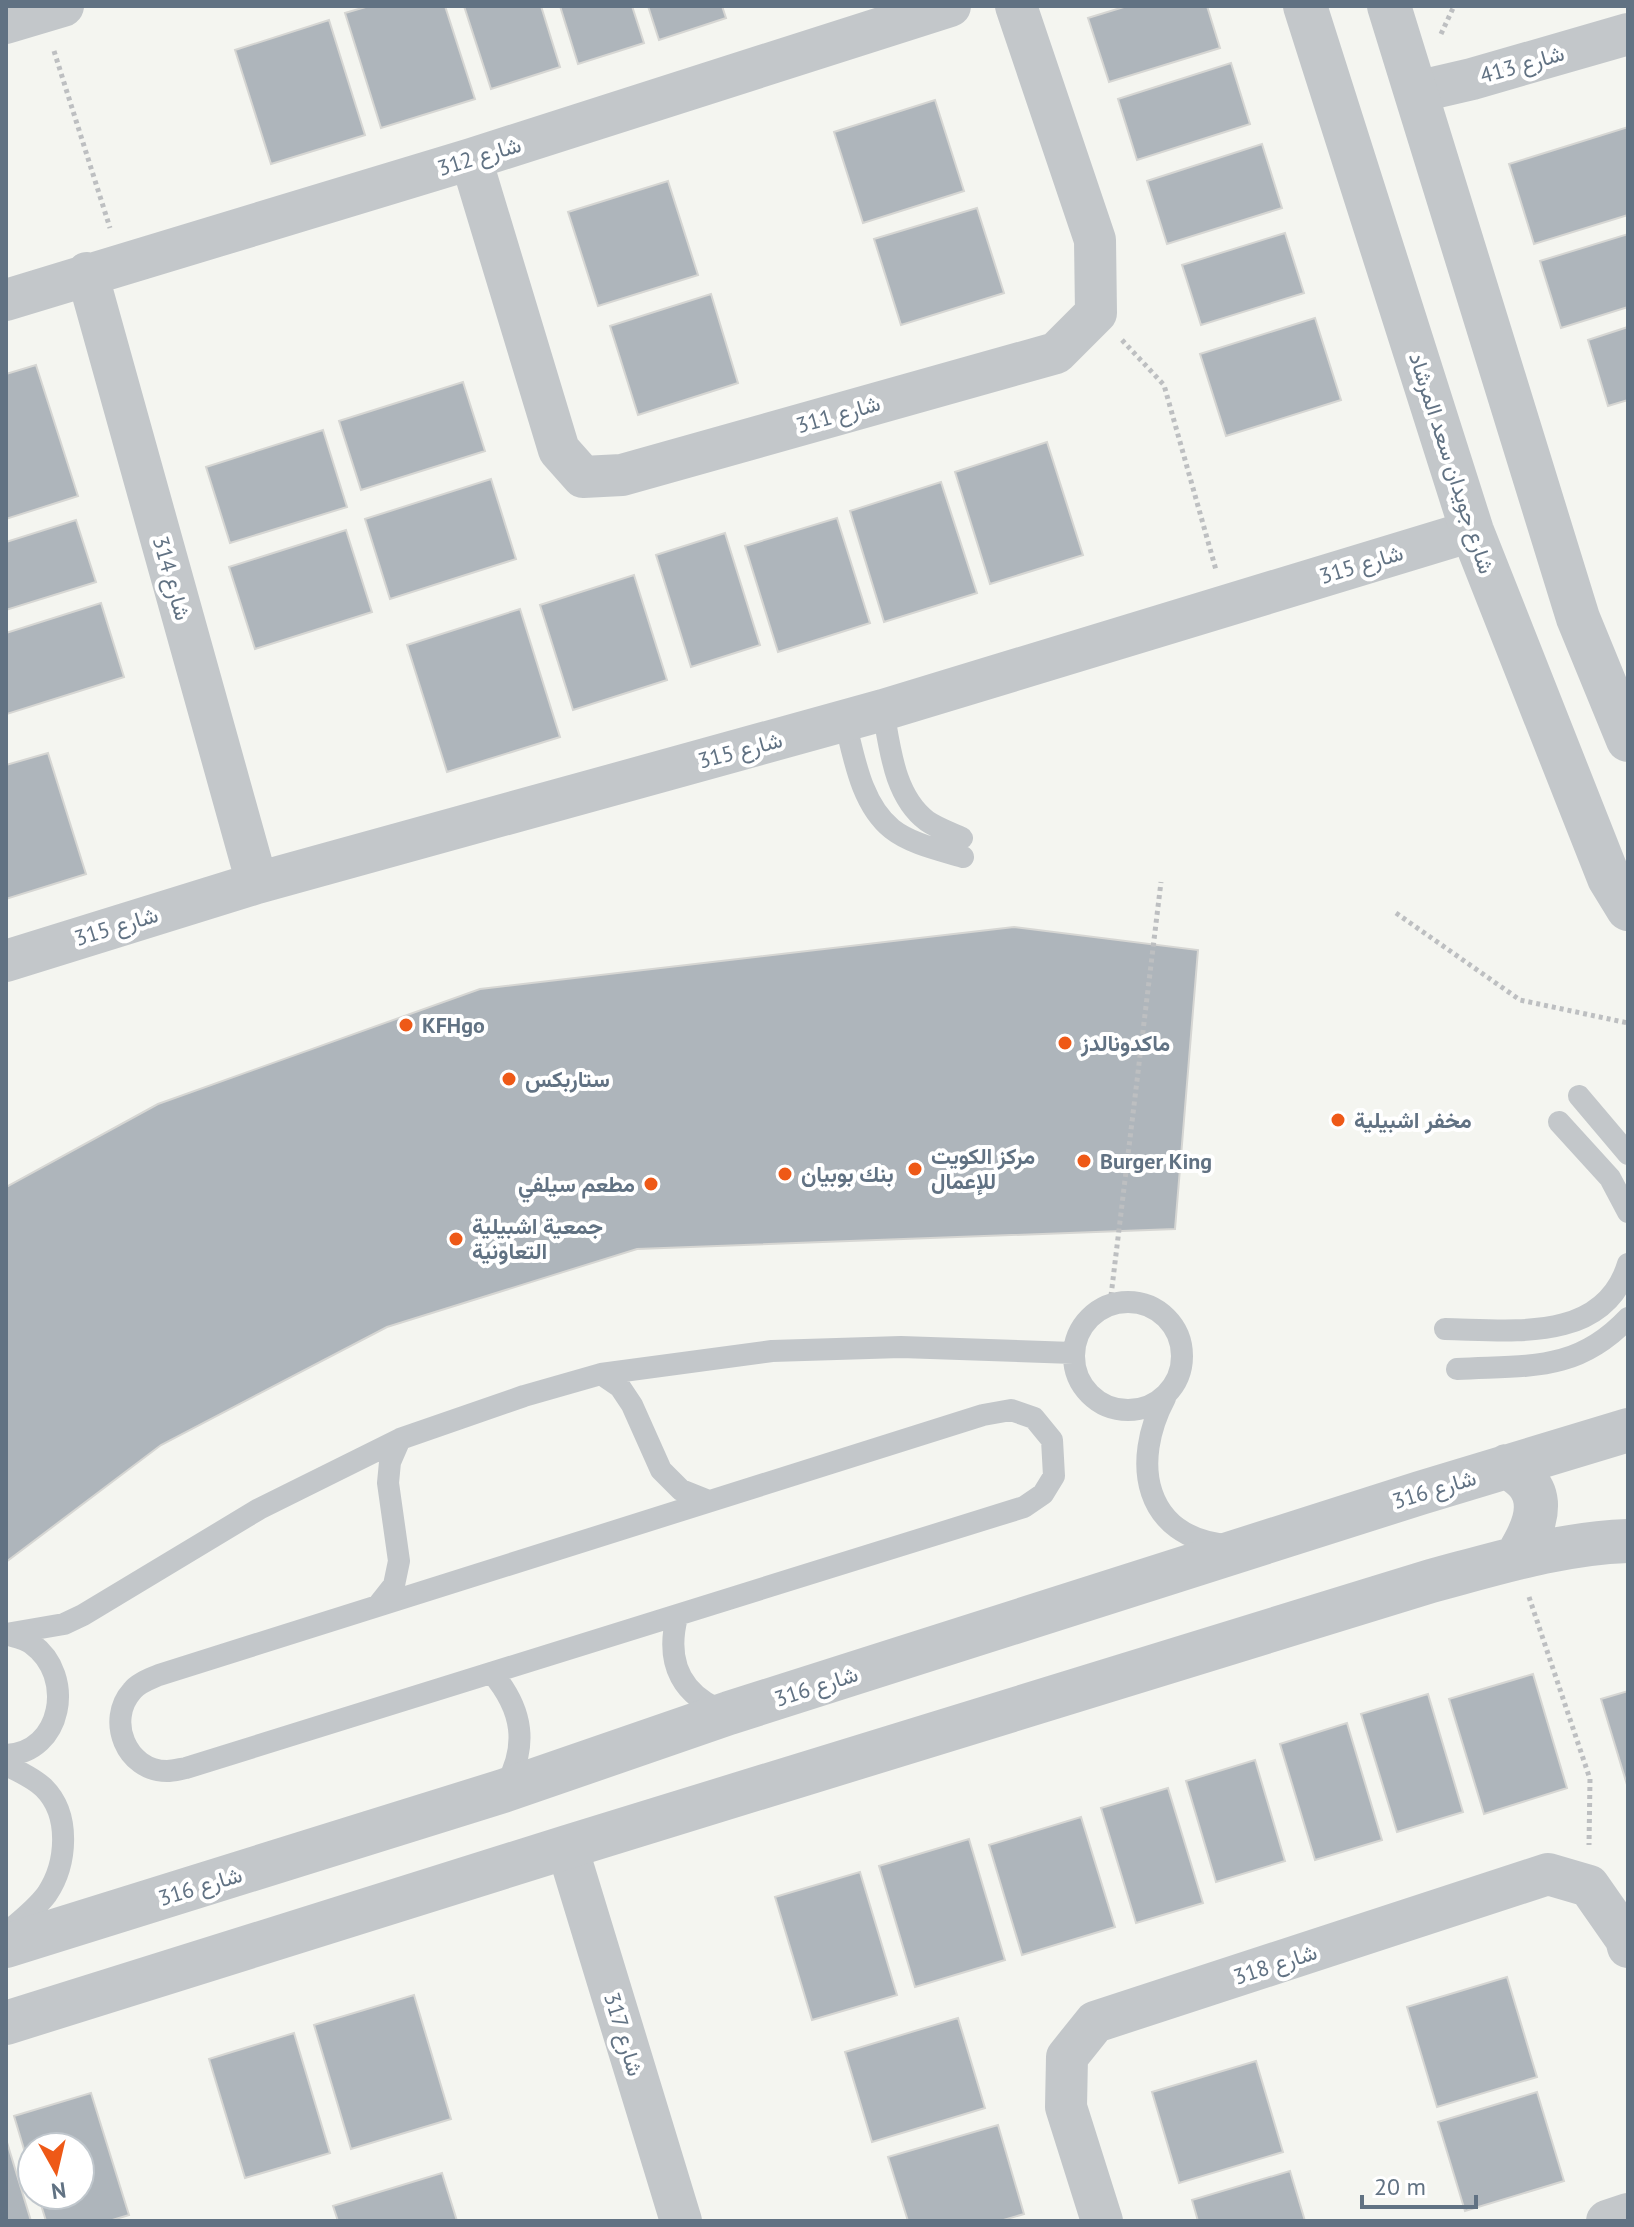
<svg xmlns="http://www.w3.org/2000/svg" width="1634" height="2227" font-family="'PT Sans',Vazirmatn,sans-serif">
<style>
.building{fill:#aeb5bb;stroke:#d6d6d3;stroke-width:2}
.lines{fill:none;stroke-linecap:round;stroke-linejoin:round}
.path{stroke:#bdbfc1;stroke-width:5;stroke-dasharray:4 4;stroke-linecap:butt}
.service{stroke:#c3c7ca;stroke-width:22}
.minor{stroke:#c3c7ca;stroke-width:42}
.tertiary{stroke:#c3c7ca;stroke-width:44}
.poi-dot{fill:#ee5917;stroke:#fff;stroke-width:3}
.labels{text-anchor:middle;stroke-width:8;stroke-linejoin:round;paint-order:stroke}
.street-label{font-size:22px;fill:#617283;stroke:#fff}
.poi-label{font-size:22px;font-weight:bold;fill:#617283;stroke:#fff;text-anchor:start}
</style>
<rect width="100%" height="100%" fill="#f4f5f0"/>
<path class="building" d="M369 6H445L475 99 381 128 345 13Z
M464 6H541L560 67 491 89Z
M560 6H632L644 43 578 64Z
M648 6H722L726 18 659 40Z
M1127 6H1207L1220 48 1109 82 1088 18Z
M329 20 365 135 271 164 235 50Z
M1231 63 1250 124 1137 160 1118 99Z
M935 100 964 191 863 223 834 132Z
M1628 127V215L1534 244 1509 164Z
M1262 144 1282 208 1167 244 1147 181Z
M668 181 698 275 598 306 568 212Z
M977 208 1004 293 901 325 874 239Z
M1285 233 1304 293 1201 325 1182 265Z
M1628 234V307L1561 328 1540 261Z
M711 294 738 383 638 415 610 326Z
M1315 318 1341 400 1226 436 1200 354Z
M1628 327V400L1608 406 1588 340Z
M36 365 78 496 6 519V374Z
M463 382 485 451 361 490 339 421Z
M323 430 347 507 230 543 206 467Z
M1047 442 1083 555 990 584 955 472Z
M491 479 516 559 390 599 365 519Z
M941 482 977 593 884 622 850 511Z
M837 518 870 623 778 652 745 546Z
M76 520 96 582 6 610V542Z
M346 530 372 612 255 649 229 567Z
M725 533 760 645 691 667 656 555Z
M634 575 667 680 573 710 540 605Z
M101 603 124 677 7 714 6 633Z
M520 609 560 737 447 772 407 645Z
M48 753 86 874 6 899V765Z
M1014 927 1198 950 1175 1229 637 1249 387 1327 161 1445 6 1562V1187L158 1104 480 989Z
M1533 1674 1567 1788 1484 1814 1449 1699Z
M1628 1691V1788L1601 1699Z
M1428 1694 1463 1812 1397 1832 1361 1714Z
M1347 1723 1382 1840 1315 1860 1280 1744Z
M1255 1760 1285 1861 1216 1882 1186 1781Z
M1168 1788 1203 1903 1136 1923 1101 1808Z
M1081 1817 1115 1927 1022 1955 989 1845Z
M969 1839 1005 1960 915 1987 879 1866Z
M860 1872 897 1995 812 2020 775 1897Z
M1507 1977 1537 2077 1437 2107 1407 2007Z
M414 1995 451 2119 351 2149 314 2025Z
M958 2018 985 2108 872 2142 845 2052Z
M294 2033 330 2153 245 2178 209 2059Z
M1256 2061 1283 2152 1179 2183 1152 2092Z
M1537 2092 1564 2181 1465 2211 1438 2122Z
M91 2093 129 2215 109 2221H46L38 2195H80V2147H32V2176L14 2116Z
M998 2125 1024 2214 1000 2221H908L888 2157Z
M6 2139 31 2221H6Z
M1290 2171 1305 2221H1198L1192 2200Z
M442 2173 457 2221H338L333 2206Z"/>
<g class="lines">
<path class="path" d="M1441 34 1454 6
M54 51 110 228
M1122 340 1164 385 1216 570
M1396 913 1520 1000 1628 1023
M1110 1304 1161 882
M1529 1597 1590 1779 1589 1845"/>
<path class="service" d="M883 710C890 748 894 796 927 821 937 828 951 833 962 838
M845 721C854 757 861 804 892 829 911 844 940 850 963 857
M1579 1096 1628 1154
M1559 1122 1610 1178 1628 1212
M1074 1356a54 54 0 1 1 108 0a54 54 0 1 1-108 0Z
M1445 1329C1510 1330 1604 1344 1628 1264
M1457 1369C1527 1365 1576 1373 1628 1318
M601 1374 620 1387 632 1405 661 1470 681 1490 706 1500
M1165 1398C1131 1462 1143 1537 1227 1545
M1011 1410 1034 1418 1052 1440 1054 1476 1043 1494 1024 1507 186 1768C180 1769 173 1771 167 1771 126 1771 106 1720 132 1691 138 1683 150 1679 159 1675L983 1415Z
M379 1604 394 1585 399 1561 388 1483 390 1462 400 1439
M677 1617C665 1664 682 1697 728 1713
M6 1634 64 1624 83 1615 259 1509 400 1439 524 1396 601 1374 772 1351 901 1347 1073 1353
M492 1673C523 1710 529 1746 504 1789
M6 1755C62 1753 76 1676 32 1644 26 1639 16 1637 9 1635
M6 1765C18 1771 34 1778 44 1788 71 1815 67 1864 47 1894 36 1909 20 1921 6 1933"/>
<path class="minor" d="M6 23 63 6
M1416 92 1472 79 1628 34
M471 159 559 450 583 477 622 475 1056 353 1096 313 1095 240 1016 6
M87 273 257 883
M6 300 471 159 950 6
M6 961 257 883 883 710 1472 531
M567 1847 681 2221
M1102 2221 1066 2107 1067 2057 1095 2022 1548 1874 1589 1886 1626 1939 1628 1947
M1607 2221 1628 2214"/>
<path class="tertiary" d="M1305 6 1472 531 1609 878 1628 909
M1389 6 1578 618 1628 740
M1507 1466C1514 1471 1522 1476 1527 1482 1547 1505 1529 1537 1516 1558
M6 1946 503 1791 729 1713 1420 1493 1628 1430
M6 2023 567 1847 1431 1581C1495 1564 1561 1543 1628 1541"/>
</g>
<g class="poi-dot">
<circle cx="406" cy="1025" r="8"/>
<circle cx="1065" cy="1043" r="8"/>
<circle cx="509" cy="1079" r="8"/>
<circle cx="1338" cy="1120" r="8"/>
<circle cx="1084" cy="1161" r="8"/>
<circle cx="915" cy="1169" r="8"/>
<circle cx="785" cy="1174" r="8"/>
<circle cx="651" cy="1184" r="8"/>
<circle cx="456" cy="1239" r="8"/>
</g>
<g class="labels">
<g class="street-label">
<text transform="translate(1522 64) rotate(-16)" y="8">شارع 413</text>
<text transform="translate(479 156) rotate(-17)" y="8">شارع 312</text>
<text transform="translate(838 414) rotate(-16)" y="8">شارع 311</text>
<text transform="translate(1452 463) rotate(72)" y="8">شارع جويدان سعد المرشاد</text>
<text transform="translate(1361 564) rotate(-17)" y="8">شارع 315</text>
<text transform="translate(172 578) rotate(74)" y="8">شارع 314</text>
<text transform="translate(740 750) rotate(-15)" y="8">شارع 315</text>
<text transform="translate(116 926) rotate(-17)" y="8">شارع 315</text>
<text transform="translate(1434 1489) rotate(-17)" y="8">شارع 316</text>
<text transform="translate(816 1686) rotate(-18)" y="8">شارع 316</text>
<text transform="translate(200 1886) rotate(-17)" y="8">شارع 316</text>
<text transform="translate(1275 1964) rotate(-18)" y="8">شارع 318</text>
<text transform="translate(624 2034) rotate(73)" y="8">شارع 317</text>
</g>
<g class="poi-label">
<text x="422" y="1033">KFHgo</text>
<text x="1081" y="1051">ماكدونالدز</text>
<text x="525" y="1087">ستاربكس</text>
<text x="1354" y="1128">مخفر اشبيلية</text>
<text x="931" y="1164">مركز الكويت<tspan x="931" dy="25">للإعمال</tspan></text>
<text x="1100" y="1169">Burger King</text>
<text x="801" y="1182">بنك بوبيان</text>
<text x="635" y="1192" text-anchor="end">مطعم سيلفي</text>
<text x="472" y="1234">جمعية اشبيلية<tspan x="472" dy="25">التعاونية</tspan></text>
</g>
</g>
<rect width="1634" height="2227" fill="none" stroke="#617283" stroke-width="16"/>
<g transform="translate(56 2171) rotate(172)"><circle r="38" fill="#ffffff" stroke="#c0c7cd" stroke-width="2"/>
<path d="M0-6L14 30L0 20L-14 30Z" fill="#ee5917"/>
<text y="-12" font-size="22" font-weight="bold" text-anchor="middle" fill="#617283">N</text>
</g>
<path d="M1362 2195v12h114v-12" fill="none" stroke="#617283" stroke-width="4"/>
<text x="1374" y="2195" font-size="24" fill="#617283" stroke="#ffffff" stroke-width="6" paint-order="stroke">20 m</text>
</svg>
